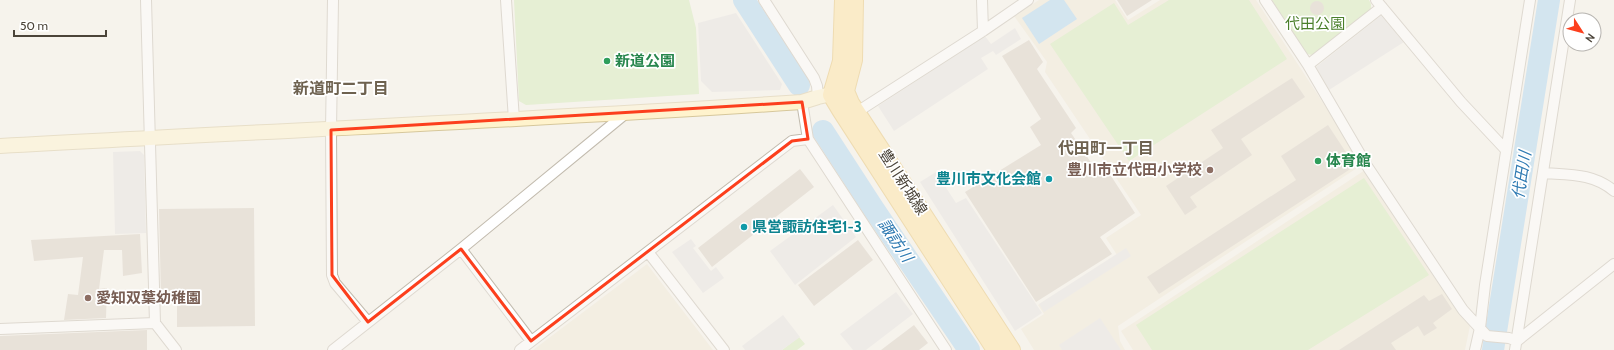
<svg xmlns="http://www.w3.org/2000/svg" width="1614" height="350" font-family="Cabin,'Noto Sans JP',sans-serif">
<style>
.education{fill:#efe8d6}
.green{fill:#d2eab5}
.parking{fill:#e5e3e0}
.water{fill:#a9d4f2}
.lines{fill:none;stroke-linecap:round;stroke-linejoin:round}
.river{stroke:#a9d4f2;stroke-width:22}
.building{fill:#d8cfc1}
.street-casing{stroke:#c2bbae;stroke-width:12}
.secondary-casing{stroke:#d6c79b;stroke-width:16}
.primary-casing{stroke:#e6c16a;stroke-width:18}
.street{stroke:#fff;stroke-width:10}
.secondary{stroke:#fff3cd;stroke-width:14}
.primary{stroke:#ffe39c;stroke-width:16}
.marked{fill:none;stroke:#fc3f1d;stroke-width:3;stroke-linejoin:round}
.leisure-dot{fill:#2e9e5b;stroke:#fff;stroke-width:1.5}
.education-dot{fill:#8d6e63;stroke:#fff;stroke-width:1.5}
.culture-dot{fill:#0f9aa8;stroke:#fff;stroke-width:1.5}
.labels{text-anchor:middle;stroke-width:3.5;stroke-linejoin:round;paint-order:stroke}
.park-label{font-size:15px;fill:#4a7f2a;stroke:#fff}
.leisure-label{font-size:15px;font-weight:bold;fill:#27864d;stroke:#fff;text-anchor:start}
.education-label{font-size:15px;font-weight:bold;fill:#785e54;stroke:#fff;text-anchor:end}
.culture-label{font-size:15px;font-weight:bold;fill:#0d838f;stroke:#fff;text-anchor:end}
.street-label{font-size:15px;fill:#4b4439;stroke:#fff}
.neighbourhood-label{font-size:16px;font-weight:bold;fill:#6e6250;stroke:#fff}
.water-label{font-size:16px;font-style:italic;fill:#2e7ab2;stroke:#fff}
</style>
<rect width="100%" height="100%" fill="#f6f3ec"/>
<path class="education" d="M1039 0H1115L1128 20 1160 0H1256L1363 164 1118 326 1120 341 1125 350H1034L1021 329 1044 314 1038 305 1117 255 1106 238 1141 215 1045 72 1047 62 1014 16Z
M1365 170 1470 326 1465 350H1133L1121 331Z
M647 264 713 350H533Z"/>
<path class="green" d="M514 0H689L696 28 699 94 526 105 519 101Z
M1169 0H1249L1287 59 1129 161 1050 44 1114 3 1128 25Z
M1272 0H1369L1371 4V9L1313 55 1306 54Z
M1364 178 1429 275 1308 350H1152L1136 325Z
M799 337 805 344 797 350H782Z"/>
<path class="parking" d="M736 13 782 84 780 90 712 92 701 81 698 23Z
M1383 14 1404 42 1329 90 1316 67Z
M1015 28 1021 39 996 55 993 51 981 58 988 69 894 131 878 106 985 36 991 44Z
M140 151 144 155 146 233 115 234 113 152Z
M936 172 956 203 966 198 1042 313 1015 331 920 182Z
M833 205 856 237 795 285 770 251Z
M691 239 696 246 693 248 711 271 716 267 724 278 703 293 672 252Z
M1126 248 1131 256 1044 312 1039 304Z
M896 292 913 314 866 350H853L840 334Z
M783 315 800 337 782 350H745L742 346Z
M1100 318 1121 350H1062L1059 345Z"/>
<path class="water" d="M1050 0H1064L1077 19 1039 44 1022 18Z"/>
<g class="lines">
<path class="river" d="M744 0 799 85
M823 131 873 208 969 350
M1493 350 1549 0"/>
</g>
<path class="building" d="M1117 0H1152L1127 16Z
M1310 8a7 7 0 1 1 14 0a7 7 0 1 1-14 0Z
M1029 40 1043 62 1037 69 1076 128 1071 133 1094 167 1102 162 1135 213 1100 237 1112 254 1036 302 965 192 1041 145 1030 127 1041 119 1002 56Z
M1292 78 1305 97 1241 139 1252 155 1190 197 1197 207 1185 215 1166 186 1223 148 1211 130Z
M1328 125 1355 166 1159 294 1147 277 1296 180 1281 156Z
M800 169 814 187 712 267 698 248Z
M254 208 255 326 177 327V297H161L159 209Z
M140 234 142 273 123 276 122 250H104L99 289 107 288 106 318 64 320 68 294 78 295 83 257 34 261 31 240Z
M858 240 873 260 814 306 798 285Z
M1442 294 1452 309 1433 323 1437 328 1424 336 1418 326 1391 343 1396 350H1339L1424 295 1429 301Z
M914 325 928 343 919 350H881Z
M147 330V350H0V336Z"/>
<g class="lines">
<defs>
<path id="street" d="M146 0 155 323 176 350
M333 0 331 130 332 275 335 283 368 322
M506 0 514 120
M764 0 814 78 817 86 818 97
M982 0 983 31
M1265 0 1308 65 1367 166 1463 310 1487 336 1509 338 1517 341
M1376 0 1461 102 1506 150
M1308 65 1382 7
M802 102 808 139 946 350
M857 112 983 31 1028 0
M1543 173C1569 175 1593 173 1614 191
M461 249 531 341
M648 252 724 350
M0 329 155 323
M1517 341 1614 264
M333 350 461 249 625 114
M520 350 792 141 808 139
M1475 350 1480 328 1485 285 1530 0
M1515 350 1570 0"/>
<path id="secondary" d="M0 146C267 131 535 120 802 102L818 97 841 92"/>
<path id="primary" d="M843 0 841 61 831 95 840 110 995 350
M855 0 854 60 846 91 851 103 1012 350"/>
</defs>
<use href="#street" class="street-casing"/>
<use href="#secondary" class="secondary-casing"/>
<use href="#primary" class="primary-casing"/>
<use href="#street" class="street"/>
<use href="#secondary" class="secondary"/>
<use href="#primary" class="primary"/>
</g>
<path d="M0 0H1614V350H0ZM802 102 808 139 792 141 531 341 461 249 368 322 332 275 331 130Z" fill="#f6f3ec" fill-opacity=".55" fill-rule="evenodd"/>
<path class="marked" d="M802 102 808 139 792 141 531 341 461 249 368 322 332 275 331 130Z"/>
<g class="leisure-dot">
<circle cx="607" cy="61" r="4"/>
<circle cx="1318" cy="161" r="4"/>
</g>
<g class="education-dot">
<circle cx="1210" cy="170" r="4"/>
<circle cx="88" cy="298" r="4"/>
</g>
<g class="culture-dot">
<circle cx="1049" cy="179" r="4"/>
<circle cx="744" cy="227" r="4"/>
</g>
<g class="labels">
<g class="park-label">
<text x="1315" y="29">代田公園</text>
</g>
<g class="leisure-label">
<text x="615" y="66">新道公園</text>
<text x="1326" y="166">体育館</text>
</g>
<g class="education-label">
<text x="1202" y="175">豊川市立代田小学校</text>
<text x="96" y="303" text-anchor="start">愛知双葉幼稚園</text>
</g>
<g class="culture-label">
<text x="1041" y="184">豊川市文化会館</text>
<text x="752" y="232" text-anchor="start">県営諏訪住宅1-3</text>
</g>
<g class="street-label">
<text transform="translate(903 182) rotate(57)" y="5">豊川新城線</text>
</g>
<g class="neighbourhood-label">
<text x="341" y="94">新道町二丁目</text>
<text x="1106" y="154">代田町一丁目</text>
</g>
<g class="water-label">
<text transform="translate(1521 175) rotate(-81)" y="6">代田川</text>
<text transform="translate(896 240) rotate(56)" y="6">諏訪川</text>
</g>
</g>
<g transform="translate(1582 32) rotate(126)"><circle r="19" fill="#ffffff" stroke="#b7b4b0"/>
<path d="M0-3L7 15L0 10L-7 15Z" fill="#fc3f1d"/>
<text y="-6" font-size="11" font-weight="bold" text-anchor="middle" fill="#4b4439">N</text>
</g>
<path d="M14 30v6h92v-6" fill="none" stroke="#4b4439" stroke-width="2"/>
<text x="20" y="30" font-size="12" fill="#4b4439" stroke="#ffffff" stroke-width="3" paint-order="stroke">50 m</text>
</svg>
